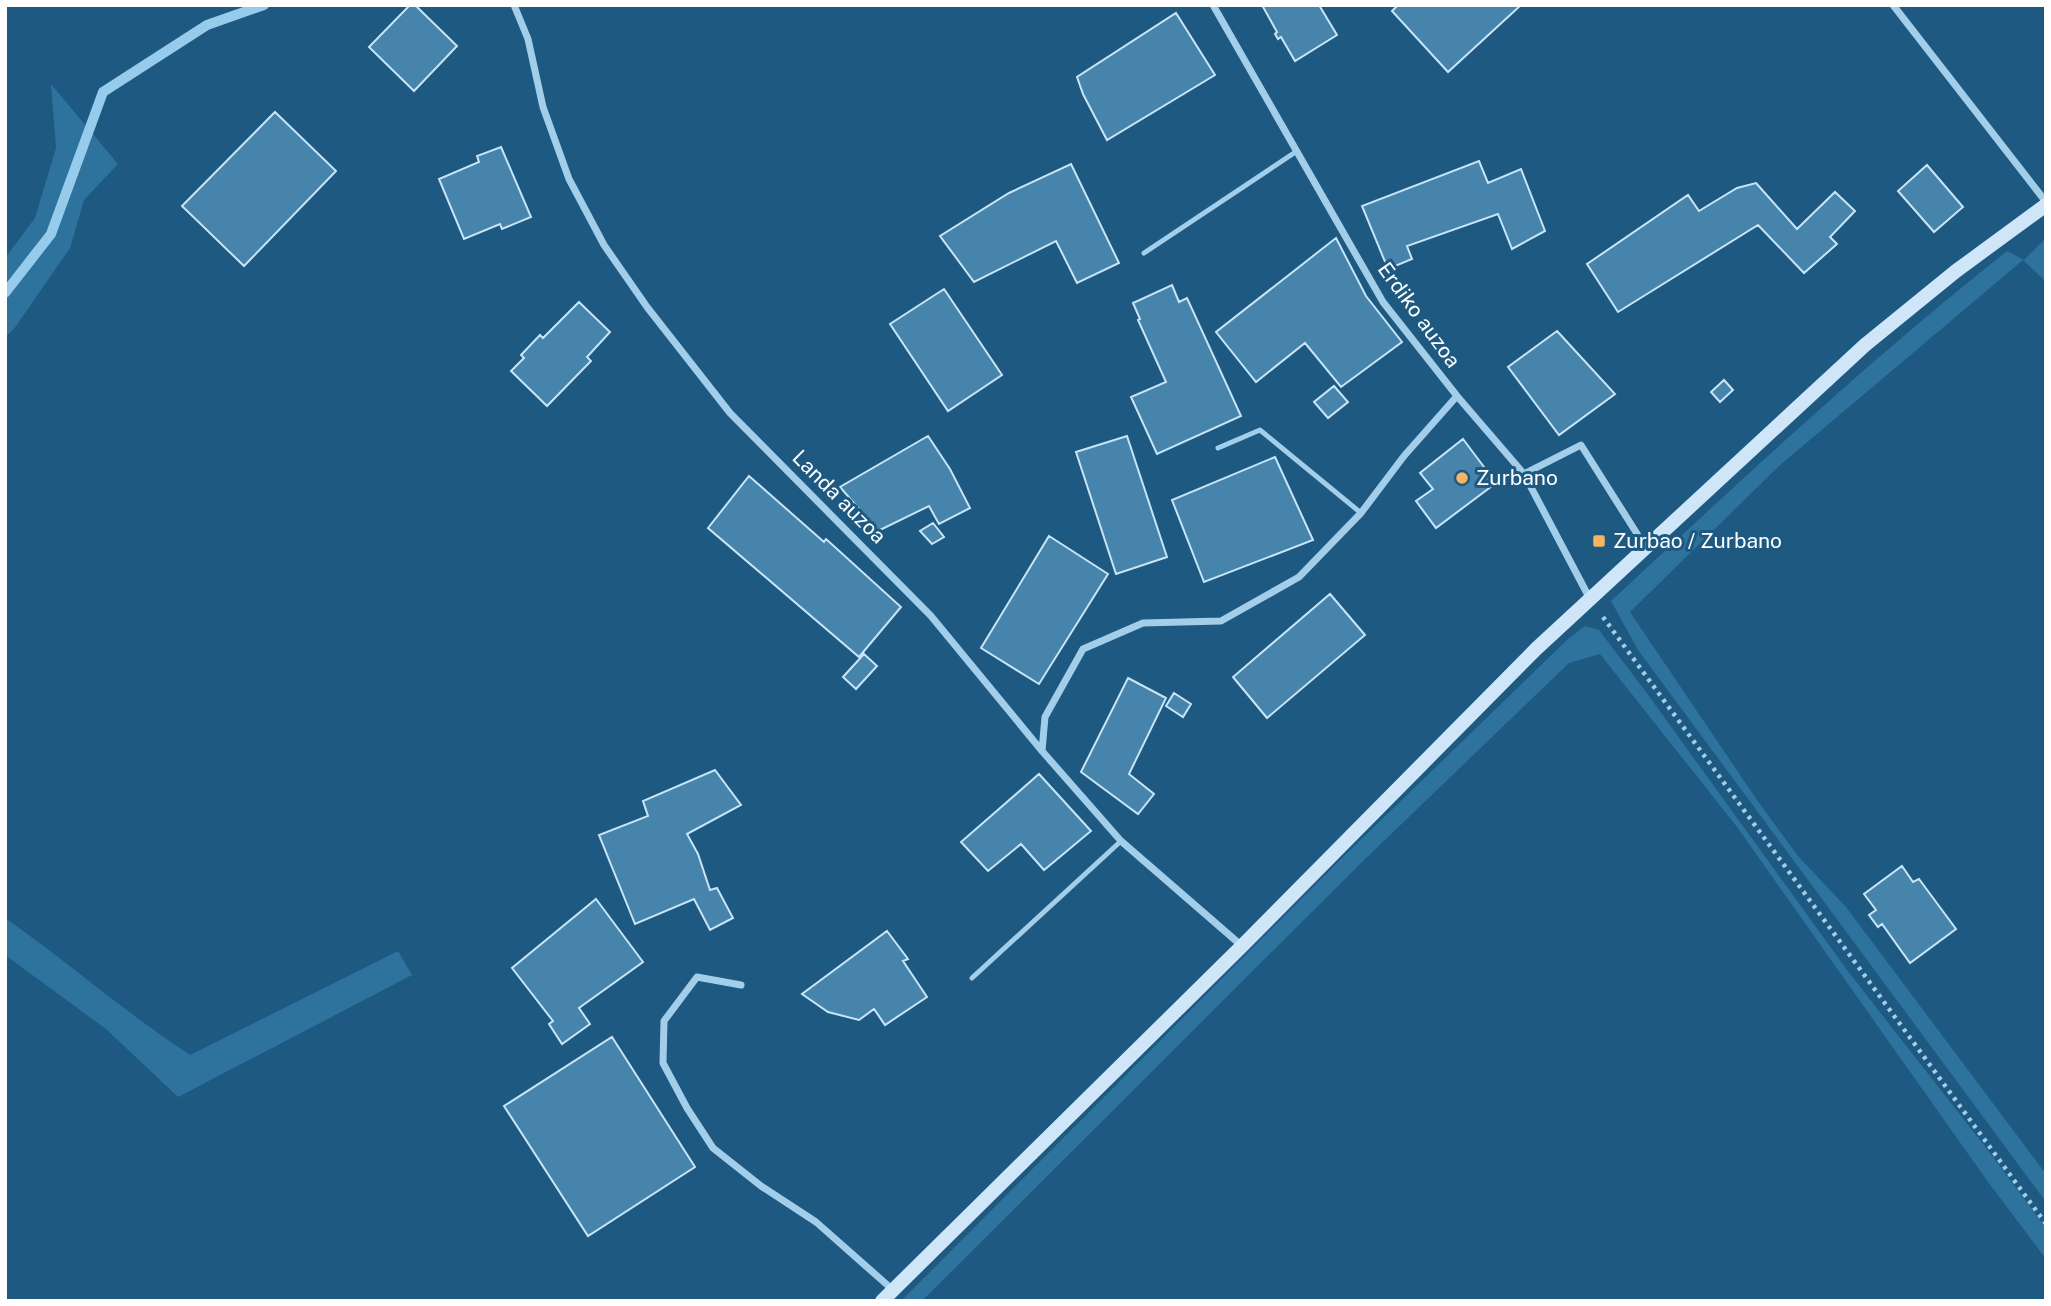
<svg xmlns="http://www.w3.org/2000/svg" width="2051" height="1306" font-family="'Public Sans',sans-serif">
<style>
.green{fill:#2d739e}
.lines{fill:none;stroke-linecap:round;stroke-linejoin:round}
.stream{stroke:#96cbeb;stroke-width:10}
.building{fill:#4684ab;stroke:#c7e5f7;stroke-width:2}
.path{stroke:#a2cee9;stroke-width:4.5;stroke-dasharray:3.5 5;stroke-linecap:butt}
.lane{stroke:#a2cee9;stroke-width:5}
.street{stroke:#a2cee9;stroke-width:7}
.secondary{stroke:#cee6f7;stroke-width:14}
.poi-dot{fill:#f9b461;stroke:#1d5981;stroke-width:2.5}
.labels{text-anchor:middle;stroke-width:6;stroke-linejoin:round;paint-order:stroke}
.street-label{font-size:21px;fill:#fff;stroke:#1d5981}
.poi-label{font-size:21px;fill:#fff;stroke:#1d5981;text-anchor:start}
</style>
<rect width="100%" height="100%" fill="#1d5981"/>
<path class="green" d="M51 84 118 164 84 200 70 248 14 329 5 337V258L35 218 56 148Z
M2046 238V282L2023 260 1779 466 1630 612 1757 800 1798 856 1846 907 2046 1174V1202L1638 650 1611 601C1740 481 1869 360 2007 251L2024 260Z
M1585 626 1599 630 1646 692 1850 974 1987 1149 2046 1228V1259L1988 1182 1737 827 1600 654 1569 663 1361 863 922 1301H901L1345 855 1569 638Z
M5 918C68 962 126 1013 190 1055L398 951 412 975 178 1097 106 1029 5 955Z"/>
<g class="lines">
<path class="stream" d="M5 293 51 234 103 92 207 25 264 5"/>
</g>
<path class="building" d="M410 5H415L457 46 414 91 369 47Z
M1262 5H1319L1337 35 1295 61 1281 37 1278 39 1275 34 1277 32Z
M1398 5H1521L1448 72 1392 11Z
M1176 13 1215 75 1107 140 1083 94 1077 77Z
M275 112 336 171 244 266 182 206Z
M501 147 531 217 502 229 500 224 464 239 439 179 479 162 477 156Z
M1479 161 1488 183 1521 169 1545 231 1512 249 1498 214 1407 246 1412 259 1388 269 1362 206Z
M1071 164 1119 263 1077 283 1056 241 974 282 940 236 1009 193Z
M1927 165 1963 207 1934 232 1898 191Z
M1756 183 1797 229 1835 192 1855 211 1830 237 1837 244 1804 273 1758 225 1618 312 1587 264 1688 195 1699 211 1737 188Z
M1336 238 1366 296 1402 342 1341 387 1305 343 1256 382 1216 332Z
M1172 285 1179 302 1187 298 1241 416 1157 454 1131 397 1166 382 1138 320 1140 319 1133 303Z
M944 289 1002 375 948 411 890 324Z
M579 302 610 332 587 357 591 361 547 406 511 371 524 358 521 355 540 335 543 338Z
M1557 331 1615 394 1559 435 1508 367Z
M1724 380 1733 390 1720 402 1711 392Z
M1334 386 1348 402 1328 418 1314 402Z
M928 436 950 469 970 508 939 524 929 506 878 531 840 487Z
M1127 436 1167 557 1116 574 1076 452Z
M1463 439 1496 483 1436 528 1416 501 1433 489 1420 473Z
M1275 457 1313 540 1204 582 1172 500Z
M749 476 824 542 826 539 901 607 859 657 708 528Z
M933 523 944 537 932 544 920 531Z
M1049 536 1108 574 1039 684 981 648Z
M1330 594 1365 635 1267 718 1233 677Z
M864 654 877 666 856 689 843 677Z
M1128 678 1166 698 1129 774 1154 794 1138 814 1081 772Z
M1174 693 1191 704 1183 717 1166 706Z
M715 770 741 805 687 834 698 854 710 890 717 888 733 918 710 930 694 899 635 924 599 835 648 816 643 801Z
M1039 774 1091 831 1044 870 1021 844 988 871 961 842Z
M1902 866 1913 882 1919 879 1956 929 1910 963 1882 924 1878 927 1869 915 1876 910 1864 894Z
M596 899 643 962 579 1008 590 1024 562 1044 549 1024 553 1021 512 968Z
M887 931 908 959 903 961 927 997 885 1025 874 1009 859 1020 828 1012 802 994Z
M612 1037 695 1167 588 1236 504 1106Z"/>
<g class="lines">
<path class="path" d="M1603 617 2046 1224"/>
<path class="lane" d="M1144 253 1297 151
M1218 448 1260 430 1361 513
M972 978 1121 841"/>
<path class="street" d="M514 5 528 39 543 107 569 179 604 245 647 307 730 413 931 616 1042 751 1121 841 1242 946
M1213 5 1383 302 1457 396 1524 474 1590 599
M1893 5 2046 202
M1524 474 1581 445 1646 548
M1042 751 1045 717 1083 649 1143 623 1221 621 1299 577 1361 513 1404 456 1457 396
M741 985 697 977 664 1021 663 1063 687 1108 713 1148 761 1186 816 1222 893 1290"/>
<path class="secondary" d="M882 1301 1242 946 1536 649 1865 345 1956 271 2046 205"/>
</g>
<g class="poi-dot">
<circle cx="1462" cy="478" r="7"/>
<rect x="1592" y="534" width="14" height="14" rx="3.5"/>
</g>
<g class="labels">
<g class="street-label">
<text transform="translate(1419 315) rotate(54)" y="7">Erdiko auzoa</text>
<text transform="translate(839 497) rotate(45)" y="7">Landa auzoa</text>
</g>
<g class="poi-label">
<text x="1476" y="485">Zurbano</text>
<text x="1613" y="548">Zurbao / Zurbano</text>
</g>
</g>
<rect width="2051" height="1306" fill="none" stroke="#ffffff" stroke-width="14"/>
</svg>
